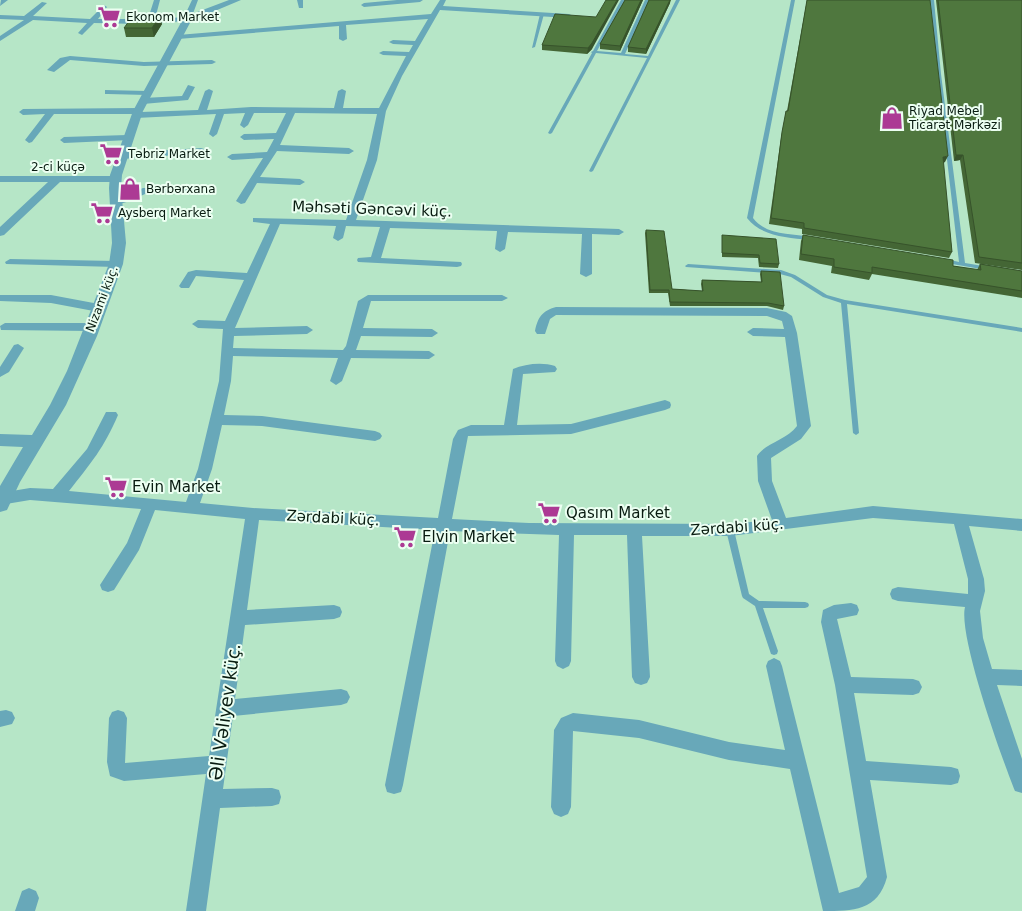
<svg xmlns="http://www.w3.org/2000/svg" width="1022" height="911" font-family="'DejaVu Sans',sans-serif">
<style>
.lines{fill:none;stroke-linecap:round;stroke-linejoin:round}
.service{fill:#68a8b9;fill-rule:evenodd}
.minor{fill:#68a8b9;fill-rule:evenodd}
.tertiary{fill:#68a8b9;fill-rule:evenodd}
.wall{fill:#446635}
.shaded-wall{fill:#37532b}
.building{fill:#4f773e;stroke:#37532b}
.labels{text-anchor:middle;stroke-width:4;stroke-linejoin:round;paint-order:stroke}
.far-poi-label{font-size:12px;fill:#081b10;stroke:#ecfff2;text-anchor:start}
.far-street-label{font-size:12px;fill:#081b10;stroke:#ecfff2}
.street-label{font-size:15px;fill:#081b10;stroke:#ecfff2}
.poi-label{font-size:15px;fill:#081b10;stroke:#ecfff2;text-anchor:start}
.near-street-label{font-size:18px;fill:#081b10;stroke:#ecfff2}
</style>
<rect width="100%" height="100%" fill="#b6e6c7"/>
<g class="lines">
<path class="service" d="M621 0H625L597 51 621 53 645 0H649L625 54 648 56 676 0H680L593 171 591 172 589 171 647 58 596 53 552 133 550 134 548 133 592 53 591 52 593 51Z
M791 0H795L753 218C767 236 791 233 811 237V239L809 240C787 237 762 237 747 218Z
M930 0H934L941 74 965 263 989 267 990 268 987 270 946 263 943 261 946 259 959 262 937 74Z
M542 13 544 14 535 47 532 48 540 14Z
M688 264 781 270 795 275 827 295 845 300 1022 328V332L847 304 859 433 856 435 853 433 841 303 823 297 791 277 780 274 686 267 685 266Z
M730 527 733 528 734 530 749 594 759 601 805 602 808 603 809 605 808 607 805 608H763L778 651 777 654 774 655 771 654 755 606 743 598 742 596 726 530 727 528Z"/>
<path class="minor" d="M1 0H8L0 6Z
M154 0H160L155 19 184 17 192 0H198L191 19 187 21 140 24 94 23 82 35 78 33 87 23 33 20 0 41V36L24 20 0 19V15L24 16 42 2 47 3 33 16 90 19 104 5 107 7 98 19H148Z
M297 0H303V8H299Z
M397 0H423L420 2 364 7 361 5 364 3Z
M440 0H446L443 6 569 14 573 16 569 18 440 10 402 76 386 111 377 160 356 220 619 229 624 232 619 235 592 234V274L586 277 580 274 582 234 508 232 505 249 500 252 495 249 497 231 390 228 381 258 461 262 462 264 461 266 457 267 358 262 357 260 358 258 371 257 380 227 346 226 343 238 338 241 333 238 336 226 280 224 235 328 307 326 313 330 307 334 234 336 233 348 343 350 346 346 358 301 368 295H502L508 298 502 301H371L363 328 432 329 438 333 432 337 361 336 356 350 429 351 435 355 429 359 351 358 342 381 336 385 330 381 338 358 233 356 231 381 224 415 262 416 375 431 380 433 382 436 380 439 375 441 262 426 222 425 212 469 200 503 253 508 438 518 453 439 458 430 471 425H504L513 369C525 364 542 362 555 366L557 369 555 372 523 374 517 425 571 424 665 400 670 402 671 405 670 408 665 410 571 434 468 436 452 519 529 523 730 524 772 520 758 481 757 456C765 443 787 440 797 426L785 337 753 336 747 332 753 328 784 329 782 321 767 316 556 315 550 319 545 334H537L535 331C538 317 542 311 556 307L767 308 786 312 792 316 797 333 811 426 801 439 771 458 772 481 786 518 873 506 1022 519V531L969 526 984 579 985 591 980 611 983 638 992 669 1022 670V686L997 685 1022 759V793L1015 791C1002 759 958 636 965 607L898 601 892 599 890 594 892 589 898 587 968 594V579L954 524 873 518 730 536H642L650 677 647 683 641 685 635 683 632 677 627 535H574L571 661 569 666 563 669 557 666 555 661 559 535 450 531 403 785 401 792 394 794 387 792 385 785 435 530 259 520 247 610 334 605 340 607 342 612 340 617 334 619 245 625 235 699 341 689 347 691 350 697 347 703 341 705 233 716 223 789 272 788 279 790 281 797 279 804 272 806 220 808 206 911H186L206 774 124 781 110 776 107 762 109 718 112 712 118 710 124 712 127 718 125 763 209 756 245 519 155 510 139 550 114 590 108 592 102 590 100 585 127 543 141 509 30 500 0 505V493L30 488 53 489 87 449 106 412H116L118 415C104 448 91 463 69 491L186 502 198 469 219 381 223 329 198 328 192 324 198 320 225 321 244 280 196 276 189 288H181L179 286 188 272 196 270 247 273 270 224 253 222V218L346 220 367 160 377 114 295 113 280 145 349 148 354 151 349 154 277 151 260 177 300 179 305 182 300 185 257 183 245 203 241 204 236 201 263 158 232 160 227 157 232 154 267 152 274 139 244 140 240 137 244 134 276 133 286 113H254L248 125 244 128 240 125 245 113 224 114 217 134 213 137 209 134 216 114 136 118 133 117V114H54L32 142 29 143 25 140 45 114 23 115 19 112 23 109 138 108 141 109V112L198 110 205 91 209 89 213 91 207 110 251 107 334 108 338 91 342 89 346 91 343 108H379L406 56 383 55 379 53 383 51 409 52 413 45 393 44 389 42 393 40 415 41 428 19 346 25 347 39 343 41 339 39V26L178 39 174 37 178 35 431 14Z
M70 56 144 62 212 60 216 62 212 64 144 66 70 60 54 72 47 70 60 58Z
M188 85 195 87 188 100 143 104 139 101 143 98 182 96Z
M105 90 147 91 151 93 147 95 108 94H105Z
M127 135 130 136V140L64 143 60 140 64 137Z
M201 148 204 149V153L122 159 117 156 122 153Z
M0 176H116L121 179 116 182H60L4 235 0 236V227L48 182H0Z
M184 187 187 188V192L145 194 130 201 116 205 111 202 143 188Z
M10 259 116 261 121 264 116 267 6 264 5 262Z
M0 295H51L99 304 105 308 99 312 51 303 0 301Z
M5 323H91L97 327 91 331 1 330 0 326Z
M18 344 24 348 9 372 0 377V367L14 345Z
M851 603 857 605 859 610 857 615 837 619 851 677 913 679 919 681 922 687 919 693 913 695 854 693 866 761 951 767 958 769 960 776 958 783 951 785 870 780 887 877C878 911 853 911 823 911L790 769 729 760 639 738 573 731 571 807 568 814 561 817 554 814 551 807 554 730 561 718 573 713 639 720 729 742 785 750 766 666 768 661 774 658 780 661 782 666 839 893 859 887 867 877 835 685 821 622 823 610 834 605Z
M6 710 12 712 15 718 12 724 0 727V711Z
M29 888 36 891 39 898 35 911H15L22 891Z"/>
<path class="tertiary" d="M229 0H241L191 21 143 111 122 175 121 188 126 243 123 264 97 336 66 405 20 482 7 510 0 512V486L23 447 0 446V434L32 435 50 405 67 371 109 264 112 243 109 188 110 175 133 111 184 17Z"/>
</g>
<path class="wall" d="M625 0H643L620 51 600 49V44Z
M649 0H671L670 3 646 54 628 52V47Z
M807 0 945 162 943 163 952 252 949 258 802 234V229L769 224 781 138 785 117 786 111H787Z
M936 0H1022V270L975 263 960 160 954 161Z
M596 17 592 49 587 54 542 50V45Z
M162 24 154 37H126L124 28Z
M646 230 672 289 702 291 701 284 702 280 761 282 760 274 761 271 784 306 783 310 767 306H670L668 293H649L645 233Z
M722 235 779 264 778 268 759 267 758 258 722 257Z
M803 235 953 266 977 270 980 264 1022 271V298L872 274 869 280 831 273 832 266 799 260 801 241Z"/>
<path class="shaded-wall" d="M617 0H619L592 49 587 54 588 48Z
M641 0H643L620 51V46Z
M670 0V3L646 54V49Z
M160 16 162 24 154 37 152 28Z
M956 155H963L960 160 954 161Z
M948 156 945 162 940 163 943 157Z"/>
<path class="building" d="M606 0H617L592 43 588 48 542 45 555 14 596 17Z
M625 0H641L620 46 600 44Z
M649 0H670L646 49 628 47Z
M807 0H930L948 156 943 157 952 252 804 228V223L771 218 782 132 786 111H788Z
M938 0H1022V263L979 257 963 155H956Z
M160 16 152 28H124L132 17Z
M646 230 664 231 672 289 703 291 702 280 762 282 761 271 780 272 784 306 768 303 670 302 669 290H650Z
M722 235 776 239 779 264 760 263 759 255 722 253Z
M803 235 953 260V266L981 270 980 264 1022 271V291L872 267V273L834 267V259L801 254Z"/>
<defs>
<symbol id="supermarket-bare" viewBox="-9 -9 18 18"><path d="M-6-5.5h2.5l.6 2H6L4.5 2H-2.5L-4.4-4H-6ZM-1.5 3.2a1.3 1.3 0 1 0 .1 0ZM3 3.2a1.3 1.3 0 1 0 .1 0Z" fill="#ac3a94" stroke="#ecfff2" stroke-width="2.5" paint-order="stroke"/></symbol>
<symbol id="shop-bare" viewBox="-9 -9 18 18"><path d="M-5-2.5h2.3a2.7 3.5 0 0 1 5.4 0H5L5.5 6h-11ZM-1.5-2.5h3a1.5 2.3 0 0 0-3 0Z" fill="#ac3a94" stroke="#ecfff2" stroke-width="2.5" paint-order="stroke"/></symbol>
</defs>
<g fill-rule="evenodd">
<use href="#supermarket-bare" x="93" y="1" width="32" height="32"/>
<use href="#shop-bare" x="876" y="102" width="32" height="32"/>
<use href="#supermarket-bare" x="95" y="138" width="32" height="32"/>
<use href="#shop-bare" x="114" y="173" width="32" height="32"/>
<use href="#supermarket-bare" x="86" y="197" width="32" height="32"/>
<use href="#supermarket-bare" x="100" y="471" width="32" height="32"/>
<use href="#supermarket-bare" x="533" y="497" width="32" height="32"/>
<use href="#supermarket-bare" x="389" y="521" width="32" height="32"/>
</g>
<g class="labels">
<g class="far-poi-label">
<text x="126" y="21">Ekonom Market</text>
<text x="909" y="115">Riyad Mebel<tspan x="909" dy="14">Ticarət Mərkəzi</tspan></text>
<text x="128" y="158">Təbriz Market</text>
<text x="146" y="193">Bərbərxana</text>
<text x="118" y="217">Aysberq Market</text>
</g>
<g class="far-street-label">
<text x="58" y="171">2-ci küçə</text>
<text transform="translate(102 299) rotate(-69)" y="4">Nizami küç.</text>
</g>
<g class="street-label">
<text transform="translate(372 209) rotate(2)" y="5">Məhsəti Gəncəvi küç.</text>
<text transform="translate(333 518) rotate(3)" y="5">Zərdabi küç.</text>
<text transform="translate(737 527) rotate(-4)" y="5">Zərdabi küç.</text>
</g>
<g class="poi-label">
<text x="132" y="492">Evin Market</text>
<text x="566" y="518">Qasım Market</text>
<text x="422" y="542">Elvin Market</text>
</g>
<g class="near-street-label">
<text transform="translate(225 712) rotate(-82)" y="6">Əli Vəliyev küç.</text>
</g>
</g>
</svg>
